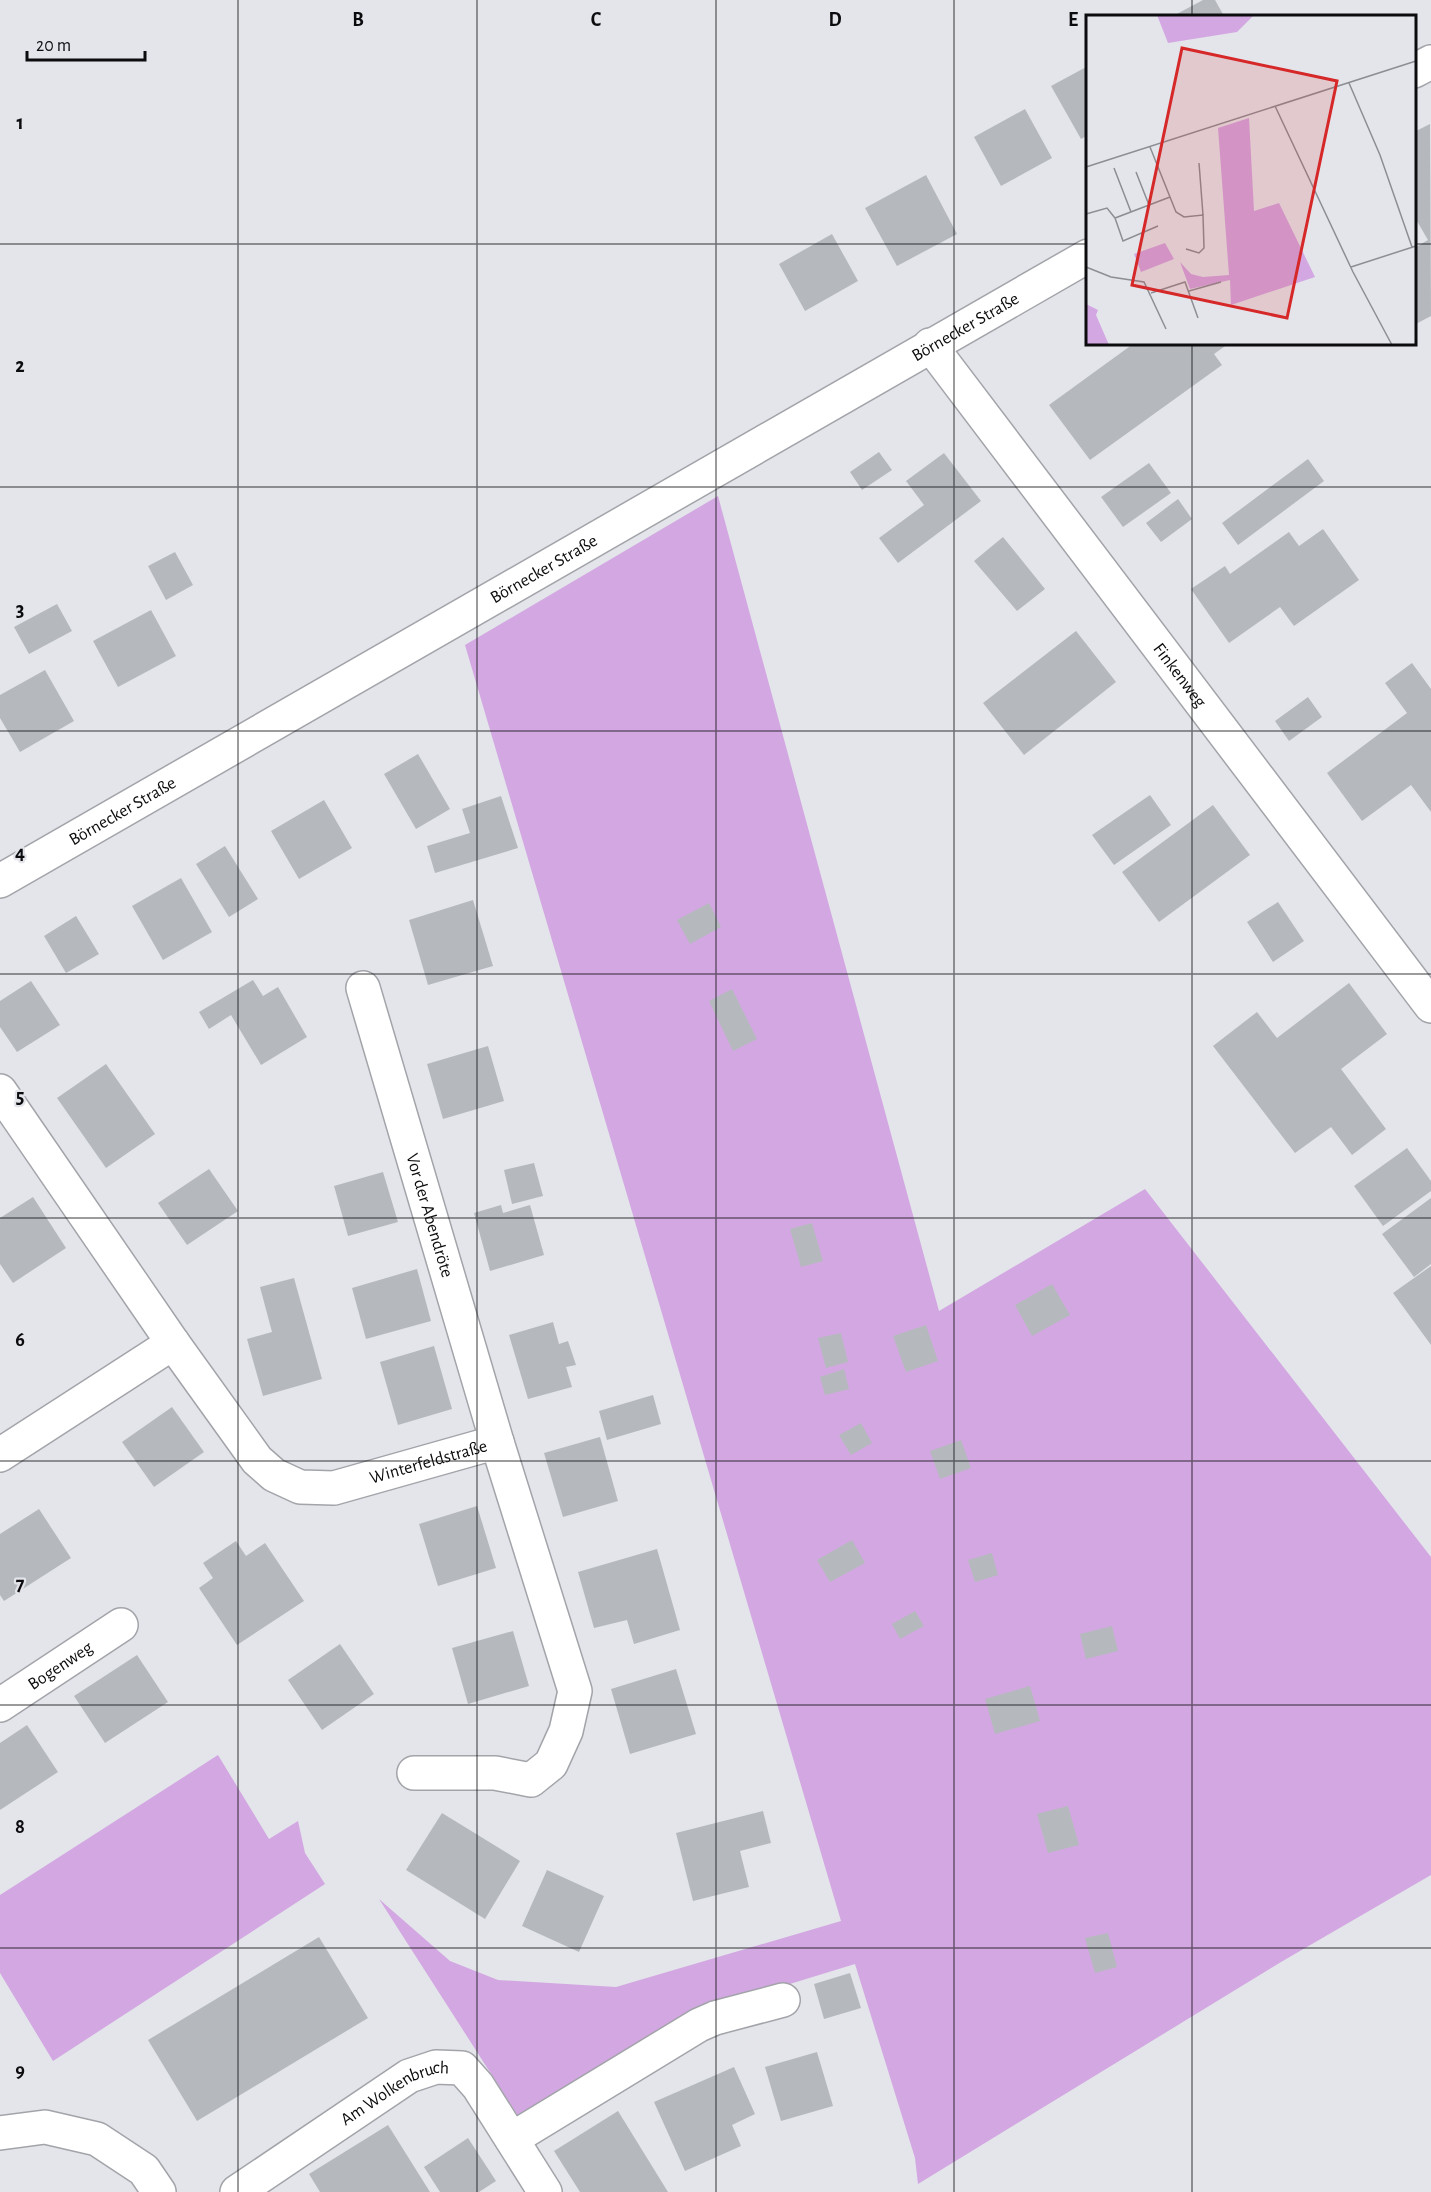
<svg xmlns="http://www.w3.org/2000/svg" width="1431" height="2192" font-family="'Alegreya Sans',sans-serif">
<style>
.green{fill:#d3a7e1}
.building{fill:#b5b9be}
.lines{fill:none;stroke-linecap:round;stroke-linejoin:round}
.minor-casing{stroke:#a2a4a9;stroke-width:36}
.minor{stroke:#fff;stroke-width:33}
.grid{fill:none;stroke:#0c0c0e;stroke-width:1.5;stroke-opacity:0.55}
.labels{text-anchor:middle;stroke-width:4.5;stroke-linejoin:round;paint-order:stroke}
.street-label{font-size:18px;fill:#0c0c0e;stroke:#e3e5eb}
.inset-road{fill:none;stroke:#8d8e93;stroke-width:1.5}
.view{fill:#d62828;fill-opacity:0.15;stroke:#d62828;stroke-width:3}
.inset-edge{fill:none;stroke:#0c0c0e;stroke-width:3}
.grid-label{font-size:20px;text-anchor:middle;font-weight:bold;fill:#0c0c0e;stroke:#e3e5eb;stroke-width:4.5;stroke-linejoin:round;paint-order:stroke}
</style>
<rect width="100%" height="100%" fill="#e3e5eb"/>
<path class="green" d="M718 496 939 1311 1145 1189 1431 1557V1875L1281 1962 918 2184 915 2158 855 1964 711 2008 520 2119 379 1899 450 1961 498 1980 616 1987 841 1921 465 645Z
M218 1755 269 1839 298 1821 305 1853 325 1884 53 2061 0 1973V1895Z"/>
<path class="building" d="M1203 0H1215L1224 16H1173Z
M1088 66V135L1081 139 1051 86Z
M1025 109 1052 158 1001 186 974 137Z
M1430 124 1431 316 1414 325V248L1428 240 1414 216V132Z
M926 175 957 234 897 266 865 208Z
M832 234 858 281 805 311 779 264Z
M1133 344H1228L1214 354 1222 365 1090 460 1049 405Z
M879 452 892 470 862 490 850 472Z
M944 453 981 501 898 563 879 538 924 505 906 481Z
M1308 459 1324 481 1238 545 1222 523Z
M1149 463 1171 493 1123 527 1101 497Z
M1178 499 1192 519 1161 542 1146 523Z
M1323 529 1359 580 1294 626 1280 607 1229 643 1191 589 1225 566 1230 574 1289 532 1299 546Z
M1003 537 1045 589 1017 611 974 561Z
M175 552 193 585 166 600 148 566Z
M57 604 72 631 29 654 14 627Z
M151 610 176 656 118 687 93 641Z
M1076 631 1116 682 1024 755 983 703Z
M1412 663 1431 689V812L1411 785 1362 821 1327 773 1407 713 1385 683Z
M45 670 74 721 20 752 0 718V695Z
M1308 697 1322 717 1289 741 1275 721Z
M418 754 450 809 416 829 384 774Z
M1150 795 1171 825 1114 865 1092 835Z
M501 796 518 848 435 873 427 846 470 833 462 809Z
M324 800 352 848 299 879 271 831Z
M1213 805 1250 855 1159 922 1122 872Z
M225 846 258 899 229 917 196 864Z
M181 878 212 932 163 960 132 906Z
M473 900 493 966 428 985 409 920Z
M1278 902 1304 941 1273 962 1247 922Z
M709 903 721 927 690 944 677 920Z
M76 916 99 954 66 973 44 936Z
M253 980 263 996 278 987 307 1037 261 1065 231 1015 209 1029 199 1012Z
M31 981 60 1025 17 1052 0 1027V1001Z
M1349 983 1387 1034 1341 1069 1386 1129 1352 1155 1331 1127 1295 1153 1213 1046 1257 1012 1277 1038Z
M732 989 757 1039 733 1051 709 1001Z
M488 1046 504 1101 443 1119 427 1064Z
M106 1064 155 1134 106 1168 57 1098Z
M1407 1148 1431 1181V1191L1383 1226 1354 1186Z
M534 1163 543 1196 512 1204 504 1170Z
M209 1169 238 1211 187 1245 158 1203Z
M383 1172 398 1222 348 1236 334 1186Z
M33 1197 66 1248 13 1283 0 1264V1218Z
M1431 1198V1264L1414 1277 1382 1234Z
M501 1205 503 1213 530 1205 544 1255 490 1271 474 1213Z
M812 1223 823 1261 801 1267 790 1229Z
M1431 1266V1345L1393 1293Z
M417 1269 431 1321 366 1339 352 1288Z
M294 1278 322 1379 263 1396 247 1339 272 1332 260 1287Z
M1052 1284 1070 1315 1032 1336 1015 1305Z
M553 1322 559 1344 568 1341 576 1365 566 1367 572 1387 528 1399 509 1335Z
M926 1325 938 1361 906 1372 893 1336Z
M841 1333 848 1362 826 1368 818 1338Z
M434 1346 452 1409 398 1425 380 1362Z
M844 1369 849 1389 825 1395 820 1377Z
M653 1395 661 1424 607 1440 599 1411Z
M172 1407 204 1452 154 1487 122 1442Z
M861 1423 872 1443 851 1455 839 1435Z
M600 1437 618 1501 563 1517 544 1453Z
M961 1440 971 1468 940 1479 930 1451Z
M477 1506 496 1568 438 1586 419 1524Z
M39 1509 71 1558 4 1601 0 1595V1534Z
M852 1540 865 1563 830 1582 817 1560Z
M236 1541 246 1556 265 1543 304 1601 237 1645 199 1588 213 1578 203 1563Z
M657 1549 680 1630 634 1644 627 1620 594 1628 578 1572Z
M992 1553 998 1575 975 1582 968 1560Z
M915 1611 924 1626 900 1639 892 1624Z
M1112 1626 1118 1651 1086 1659 1080 1634Z
M513 1631 529 1686 468 1704 452 1648Z
M340 1644 374 1694 322 1730 288 1680Z
M137 1655 168 1702 105 1743 74 1696Z
M676 1669 696 1734 630 1754 611 1689Z
M1030 1686 1040 1721 995 1734 985 1699Z
M27 1725 58 1772 0 1810V1743Z
M1068 1806 1079 1845 1048 1853 1037 1814Z
M763 1811 771 1843 740 1851 749 1887 693 1901 676 1833Z
M442 1813 520 1861 485 1919 406 1870Z
M547 1870 604 1896 579 1952 522 1926Z
M1108 1933 1117 1967 1095 1973 1085 1938Z
M319 1937 368 2018 197 2121 148 2040Z
M850 1973 861 2008 824 2019 814 1984Z
M817 2052 833 2106 781 2121 765 2067Z
M734 2067 755 2114 732 2125 741 2146 685 2171 654 2102Z
M618 2111 668 2192H580L554 2151Z
M388 2125 430 2192H320L309 2174Z
M468 2138 496 2181 479 2192H440L424 2167Z"/>
<g class="lines">
<defs>
<g id="minor">
<path d="M1414 71 1431 62"/>
<path id="s1" d="M930 345 1431 1006"/>
<path id="s2" d="M0 881 1088 256"/>
<path id="s3" d="M363 988 497 1442"/>
<path id="s4" d="M0 1091 173 1343 257 1460 274 1475 300 1487 334 1488 497 1442 575 1691 566 1731 551 1764 531 1780 495 1773H414"/>
<path d="M0 1455 173 1343"/>
<path id="s5" d="M0 1705 121 1625"/>
<path d="M0 2133 45 2127 97 2139 144 2170 159 2192"/>
<path d="M512 2139 699 2025 715 2018 783 2000"/>
<path id="s6" d="M237 2192 409 2076 436 2067 462 2068 478 2086 545 2192"/>
</g>
</defs>
<use href="#minor" class="minor-casing"/>
<use href="#minor" class="minor"/>
</g>
<path class="grid" d="M238 0V2192M477 0V2192M716 0V2192M954 0V2192M1192 0V16M0 244H1088M1414 244H1431M1192 344V2192M0 487H1431M0 731H1431M0 974H1431M0 1218H1431M0 1461H1431M0 1705H1431M0 1948H1431"/>
<g class="labels">
<g class="street-label">
<text dy="6" stroke="none"><textPath href="#s2" startOffset="1113">Börnecker Straße</textPath></text>
<text dy="6" stroke="none"><textPath href="#s2" startOffset="627">Börnecker Straße</textPath></text>
<text dy="6" stroke="none"><textPath href="#s1" startOffset="414">Finkenweg</textPath></text>
<text dy="6" stroke="none"><textPath href="#s2" startOffset="141">Börnecker Straße</textPath></text>
<text dy="6" stroke="none"><textPath href="#s3" startOffset="237">Vor der Abendröte</textPath></text>
<text dy="6" stroke="none"><textPath href="#s4" startOffset="633">Winterfeldstraße</textPath></text>
<text dy="6" stroke="none"><textPath href="#s5" startOffset="72">Bogenweg</textPath></text>
<text dy="6" stroke="none"><textPath href="#s6" startOffset="188">Am Wolkenbruch</textPath></text>
</g>
</g>
<g transform="translate(1086 15)">
<rect width="330" height="330" fill="#e3e5eb"/>
<path d="M71 0H168L151 17 82 28ZM163 103 168 196 193 188 229 262 145 290 144 265 104 274 94 247 105 259 117 262 143 260 132 113ZM79 228 88 244 55 257 48 239ZM0 289 12 295 10 300 23 330H0Z" fill="#d3a7e1"/>
<path class="inset-road" d="M263 68 294 140 326 232M189 91 267 257 306 330M64 132 90 197 98 202 117 200 118 233 113 238 100 234M113 148 117 200M0 152 330 46M28 153 45 197M50 157 63 190M0 199 21 193 29 203 84 182M29 203 37 226 72 211M0 252 25 262 58 267 80 314M265 252 330 231M103 276 135 267M65 278 99 267 112 303"/>
<path class="view" d="M96 33 251 66 201 303 46 270Z"/>
<rect width="330" height="330" class="inset-edge"/>
</g>
<g class="grid-label">
<text x="358" y="26">B</text>
<text x="596" y="26">C</text>
<text x="835" y="26">D</text>
<text x="1073" y="26">E</text>
<text x="20" y="129">1</text>
<text x="20" y="372">2</text>
<text x="20" y="616">3</text>
<text x="20" y="859">4</text>
<text x="20" y="1103">5</text>
<text x="20" y="1346">6</text>
<text x="20" y="1590">7</text>
<text x="20" y="1833">8</text>
<text x="20" y="2077">9</text>
</g>
<path d="M27 51v9h118v-9" fill="none" stroke="#0c0c0e" stroke-width="3"/>
<text x="36" y="51" font-size="18" fill="#0c0c0e" stroke="#e3e5eb" stroke-width="4.5" paint-order="stroke">20 m</text>
</svg>
